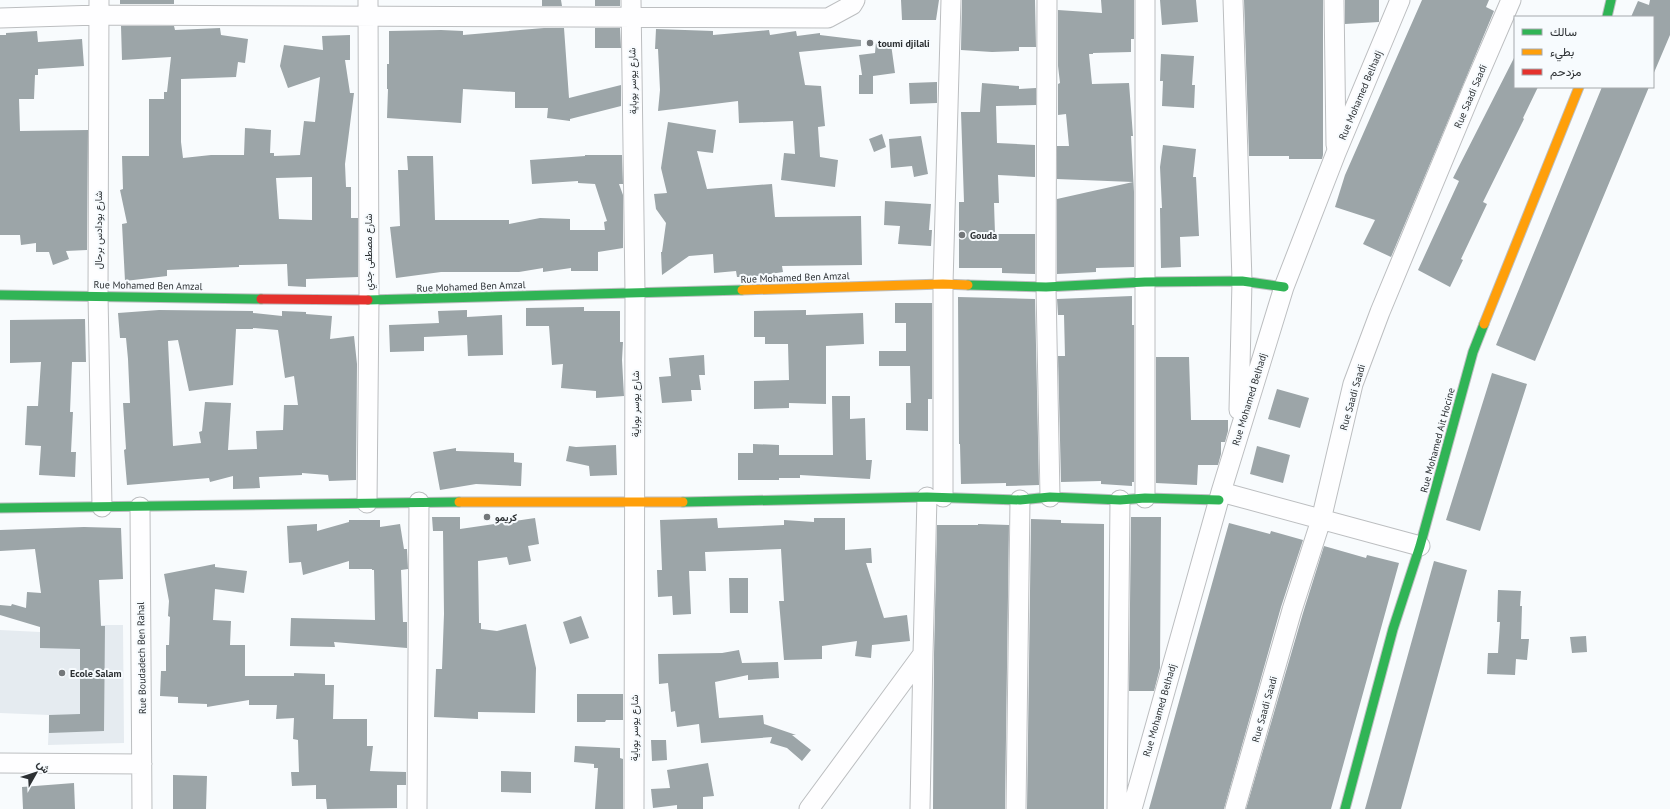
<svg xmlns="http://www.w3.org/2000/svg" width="1670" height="809" font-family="'PT Sans',Vazirmatn,sans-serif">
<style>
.built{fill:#e5ebf0}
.building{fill:#9ca5a8;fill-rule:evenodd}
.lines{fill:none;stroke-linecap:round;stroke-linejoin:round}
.street-casing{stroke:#bcbec0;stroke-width:21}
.fast-casing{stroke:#bcbec0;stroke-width:11}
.slow-casing{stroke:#bcbec0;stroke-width:11}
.jam-casing{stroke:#bcbec0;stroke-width:11}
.street{stroke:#fefeff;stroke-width:19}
.fast{stroke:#30b455;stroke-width:9}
.slow{stroke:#ff9f0a;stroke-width:9}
.jam{stroke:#e5322d;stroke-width:9}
.poi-dot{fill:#73777a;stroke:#f7fbfe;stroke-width:1.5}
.labels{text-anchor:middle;stroke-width:4;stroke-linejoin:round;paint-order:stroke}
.poi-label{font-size:10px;font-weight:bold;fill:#2c3033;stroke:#f7fbfe;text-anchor:start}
.street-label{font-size:10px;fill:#2c3033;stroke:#f7fbfe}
</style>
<rect width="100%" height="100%" fill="#f8fbfd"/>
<path class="built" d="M40 625H123L124 743 48 745 49 715 0 713V630L40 632Z"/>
<path class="building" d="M120 0H174V4H120Z
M542 0H561L562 6H542Z
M595 0H620V6H595Z
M901 0H939L936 20H902Z
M962 0H1035L1036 47H1019V51L992 52 961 50Z
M1101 0H1134V39H1131V52L1093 53V54H1089L1092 84 1129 83 1133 136H1131L1134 192V267L1096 268V272L1057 274V199L1133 182 1057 179V146H1069L1066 114 1058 115V84L1060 83 1058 66V10L1102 13Z
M1160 0H1196L1198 22 1162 25Z
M1244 0H1323V155L1322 159H1289V156H1249Z
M1345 0H1379V22L1345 24Z
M1422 0H1489L1486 7 1494 11 1391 257 1363 244 1375 220 1335 207 1345 175Z
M1650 0H1670V35L1653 75V17H1631L1638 1 1649 5Z
M121 26H174L175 30 220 28 221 35 248 39 245 63 238 62 236 77 181 79V142L183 158 211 155H244L245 128 271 130 270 153H274V156L300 155 304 121 315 122 320 77 288 88 280 66 284 45 323 50 322 36 350 35V60H345L350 93H354L345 164 346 187H351V218H358V277L306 279V287L288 286 287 264 239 265V267L167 270V276L125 281 122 224 127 223 120 190 123 189 122 156H149V99H164V92H167L171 57 122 60ZM312 177V220L279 219 276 178Z
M544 28H564L569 98 621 85V106L570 119V121L547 118 548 108H515V92L463 89 461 123 387 118 388 89H387V64H389V31L441 30 463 31V35Z
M595 28H620L621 48H595Z
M656 29 713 31V35L769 30 770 35 796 31 797 36 820 33V35L861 40V46L799 52 805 85 821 86 825 126 818 127 820 157 838 160 835 187 781 180 784 153 795 154 793 121 739 123 738 101 658 111 660 90 658 49H655Z
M37 31 38 42 82 39 84 66 38 69V75H35L34 99H19L20 131 88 130 87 250 66 251 69 259 53 265 49 252H36V243L21 245 20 235H0V35H6V33Z
M876 42 891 44 895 73 873 76V94H859V75H862L859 55 875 53Z
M1161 54 1194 56 1192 85H1195L1194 108 1162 106 1163 81H1160Z
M1515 56V87H1538L1523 118 1524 119 1483 202 1487 204 1461 259 1463 260 1450 287 1418 270 1459 181 1453 178Z
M937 82V103L910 104 909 83Z
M982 83 1019 86V89L1036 88V105L996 106 997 143 1035 145V177L998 175 999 203H994L995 234H1035V274L1002 273V268H959V202H964L961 112H980Z
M1602 87H1649L1535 361 1496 345Z
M668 122 716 130 713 153 697 151 707 189 772 184 775 217 861 216 862 265 782 266 783 272 751 277H737L736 271 714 273 713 254 689 256 662 275 661 252H662L666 223 656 209 654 194 667 193 661 168Z
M882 134 886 147 874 152 869 139Z
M921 136 928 174 914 177 912 166 891 168 889 139Z
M1163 145 1196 149 1193 177H1196L1199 236 1180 237 1181 267 1161 268 1160 208H1162L1160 167Z
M585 155H622L623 184H619L623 195V248L598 252V271H571V268L543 272V268L519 272H441L396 278 390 227 400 226 398 170H408L407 156H433L435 220H509V224L540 218 570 219V230H605L604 222 607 221 595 184 578 183V181L532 184 530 160 585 156Z
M885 201 931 204 929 230H932L931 246 898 244 900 226 884 225Z
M1132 296V325H1134V482H1132V486L1101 484V481L1061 482 1058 356H1065L1064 315H1058L1057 299Z
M958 297 1035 299 1039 485 1006 486V483L961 484 960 444H959Z
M895 303H932V399H928V431L906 430V403H911L910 366H879V351H906V323H895Z
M584 307V311H620V342H623L622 360 624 396 596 398V391L561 388 563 364 552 365 549 326H526V308Z
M159 310 253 311V313L282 316V311L306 312V314L332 316 330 339 354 336 357 364 356 480 329 481 328 475 302 473V475L259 477 260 488 233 489V476L210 482 209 478 127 485 124 450 126 449 123 403H130L128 359 126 338H120L118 313ZM253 328 278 330 285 378 294 376 298 405H284L283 430 256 431 257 449 228 450 231 403 205 402 202 431 199 432 201 443 173 446 168 341 178 340 189 391 233 385 236 329H253Z
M467 310V317L502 315 503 355 468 356 467 335 424 337V351L390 352 389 325 439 323 438 311Z
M806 310V315L863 313 864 344 826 346V404L789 403V408L754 409V381L789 380 788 344H765V337H754V311Z
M85 319 86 362H72L70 412H73L71 452H76L75 477 39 475 41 446 25 445 27 406H38L41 362 10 363V320Z
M704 355 705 375H699L701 390H691L692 401 662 403 659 377 671 376 669 358Z
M1156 357H1189L1191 420H1228V431L1225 442H1221V454L1218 465H1198L1197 485 1156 483Z
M1492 373 1527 384 1480 531 1446 520Z
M1277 389 1309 398 1300 428 1268 419Z
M832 396H850V419L865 418 866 460H872L870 479 800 475V478H779V480H738V453H753V444L779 445V455H833Z
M616 445 617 475 590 476 589 466 566 461 569 446 576 447Z
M1257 446 1290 455 1283 483 1250 474Z
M456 448V451L514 453V462L522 463 521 486 476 484 440 490 433 452Z
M432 517H460V529L535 518 539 544 528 546 531 561 509 565 507 557 478 561 479 623H481V629L497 631 526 624 536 668 535 713 478 712V719L434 717 436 669H442L444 614 443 531H433Z
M1131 517H1161L1160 668 1154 691H1129Z
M717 518 718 528 784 525V520L814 522V518H845V550L871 548 872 563H866L884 618 907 615 910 641 872 645 871 658 855 656 857 641 822 646V659L784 660 779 601H784L781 549 705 552 706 571H689L691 614 673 615 672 596 658 597 657 570H662L660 520Z
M1031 519 1061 520V523L1104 524V809H1027Z
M349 520H380V527L400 524 404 549H407L408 569 401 570 403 622H407V648L334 642 335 647 290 646 291 618 375 620 374 570H372V569H349V561L303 575 301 562 289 563 287 526 317 524V531L349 522Z
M1229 523 1270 534 1271 531 1303 540 1281 607 1224 809H1149Z
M978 524 1009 525 1005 809H933L934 654 937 525H978Z
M84 527 121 528 123 579 99 580 101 626H105L104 731 49 733V715L80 714V649L40 648V627L0 615V605L11 606 12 604 26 608 27 592 41 593 35 549 0 551V530Z
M1324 546 1366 558 1367 555 1399 563 1331 809H1246L1303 613Z
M1434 561 1467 570 1401 809H1365Z
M215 564V567L247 571 244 593 215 589 213 620 231 621 230 645H245V676H294V673L325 674V685H334L333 719H367V746H373L370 771 406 772V785H397V808L327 809 326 799H316V785L292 786 291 772H299L298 740 293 739 294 718 276 719 277 705H249V700L207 707V704L178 703V697L160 696 161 671H166V645H169L170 617 168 616 169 601 164 574Z
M729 578H748V613H730Z
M1498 590 1521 591 1520 606H1522L1521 639H1529L1527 660 1516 659 1515 675 1487 674 1488 653H1498L1500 622H1497Z
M581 616 589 638 570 644 563 622Z
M1586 636 1587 652 1572 653 1570 637Z
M739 650 742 663 778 662 779 678 748 680V675L715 682 719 718 763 715 764 724 796 735H792L811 750 802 761 787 748 770 743 772 737 701 743 699 724 677 727 675 711 671 712 668 683 659 684 658 654 722 653Z
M577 694H623V720H606L605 722H577Z
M651 740H666L667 760 652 761Z
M575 746 620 748V758L623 759V809H595L598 768H594V764L574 762Z
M708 763 714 796 703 797V809H677V805L653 808 651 789 670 788 667 770Z
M501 771 531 772V793L501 792Z
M173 775 207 776 206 809H173Z
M74 783 75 809H23L22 787Z"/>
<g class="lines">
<defs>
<path id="street" d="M99 0 98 295 102 507
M631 0 635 292 634 809
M1047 0 1046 287 1050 497
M1145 0V498
M1233 0 1242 281 1239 410
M1334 0 1336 145
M0 18 99 15 828 18 852 5 855 0
M1221 492 1420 546
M943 497V284L951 0
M367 503 369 300 368 0
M140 507 142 809
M0 763 142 764
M417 809 419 502
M809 809 923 654 927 497
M920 809 923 654
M1016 809 1020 500
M1117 809 1120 500
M1132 809 1221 492 1284 287 1336 153 1400 0
M1235 809 1292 610 1321 520 1353 384 1380 312 1473 88 1511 0"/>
<path id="fast" d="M1607 17 1611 0
M968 285 1046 287 1145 282 1242 281 1284 287
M0 295 261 299
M368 300 742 290
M683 502 927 497 1020 500 1050 497 1120 500 1145 498 1219 500
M0 508 459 502
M1345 809 1393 629 1420 546 1473 352 1484 324"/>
<path id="slow" d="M742 290 943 284 968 285
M1484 324 1579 87
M459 502H683"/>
<path id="jam" d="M261 299 368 300"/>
</defs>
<use href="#street" class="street-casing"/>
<use href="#fast" class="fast-casing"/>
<use href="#slow" class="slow-casing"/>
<use href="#jam" class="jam-casing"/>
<use href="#street" class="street"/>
<use href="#fast" class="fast"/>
<use href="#slow" class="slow"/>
<use href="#jam" class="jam"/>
</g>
<g class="poi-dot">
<circle cx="870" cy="43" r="4"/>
<circle cx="962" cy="235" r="4"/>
<circle cx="487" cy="517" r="4"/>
<circle cx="62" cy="673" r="4"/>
</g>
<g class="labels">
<g class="poi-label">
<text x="878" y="47">toumi djilali</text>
<text x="970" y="239">Gouda</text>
<text x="495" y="521">كريمو</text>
<text x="70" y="677">Ecole Salam</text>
</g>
<g class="street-label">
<text transform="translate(632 81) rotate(-91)" y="4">شارع يوسر بوباية</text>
<text transform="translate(1360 95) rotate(-67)" y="4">Rue Mohamed Belhadj</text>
<text transform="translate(1470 96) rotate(-67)" y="4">Rue Saadi Saadi</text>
<text transform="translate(98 230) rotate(-90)" y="4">شارع بودادس برحال</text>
<text transform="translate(368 252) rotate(-90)" y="4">شارع مصطفى جدي</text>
<text transform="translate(795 277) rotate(-2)" y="4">Rue Mohamed Ben Amzal</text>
<text transform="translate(148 285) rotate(1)" y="4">Rue Mohamed Ben Amzal</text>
<text transform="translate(471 286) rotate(-2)" y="4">Rue Mohamed Ben Amzal</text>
<text transform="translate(1352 397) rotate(-74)" y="4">Rue Saadi Saadi</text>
<text transform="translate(1249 399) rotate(-73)" y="4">Rue Mohamed Belhadj</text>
<text transform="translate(635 404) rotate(-90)" y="4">شارع يوسر بوباية</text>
<text transform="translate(1437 440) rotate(-75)" y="4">Rue Mohamed Ait Hocine</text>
<text transform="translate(141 658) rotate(-91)" y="4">Rue Boudadech Ben Rahal</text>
<text transform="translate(1264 709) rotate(-74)" y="4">Rue Saadi Saadi</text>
<text transform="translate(1159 710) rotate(-74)" y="4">Rue Mohamed Belhadj</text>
<text transform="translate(634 728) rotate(-90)" y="4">شارع يوسر بوباية</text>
</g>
</g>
<rect x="1514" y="16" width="140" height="72" fill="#f7fbfe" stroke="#a6aaad"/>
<rect x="1522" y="29" width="20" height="6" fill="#30b455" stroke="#a6aaad"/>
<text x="1550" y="36" font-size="12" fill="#2c3033">سالك</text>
<rect x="1522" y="49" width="20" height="6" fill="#ff9f0a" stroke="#a6aaad"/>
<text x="1550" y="56" font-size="12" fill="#2c3033">بطيء</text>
<rect x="1522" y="69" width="20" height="6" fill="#e5322d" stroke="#a6aaad"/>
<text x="1550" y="76" font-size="12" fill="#2c3033">مزدحم</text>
<g transform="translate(36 773) rotate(51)" stroke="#f7fbfe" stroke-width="3" paint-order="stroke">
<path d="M0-3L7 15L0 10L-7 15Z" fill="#2c3033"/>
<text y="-6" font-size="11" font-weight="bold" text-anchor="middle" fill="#2c3033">ش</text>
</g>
</svg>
